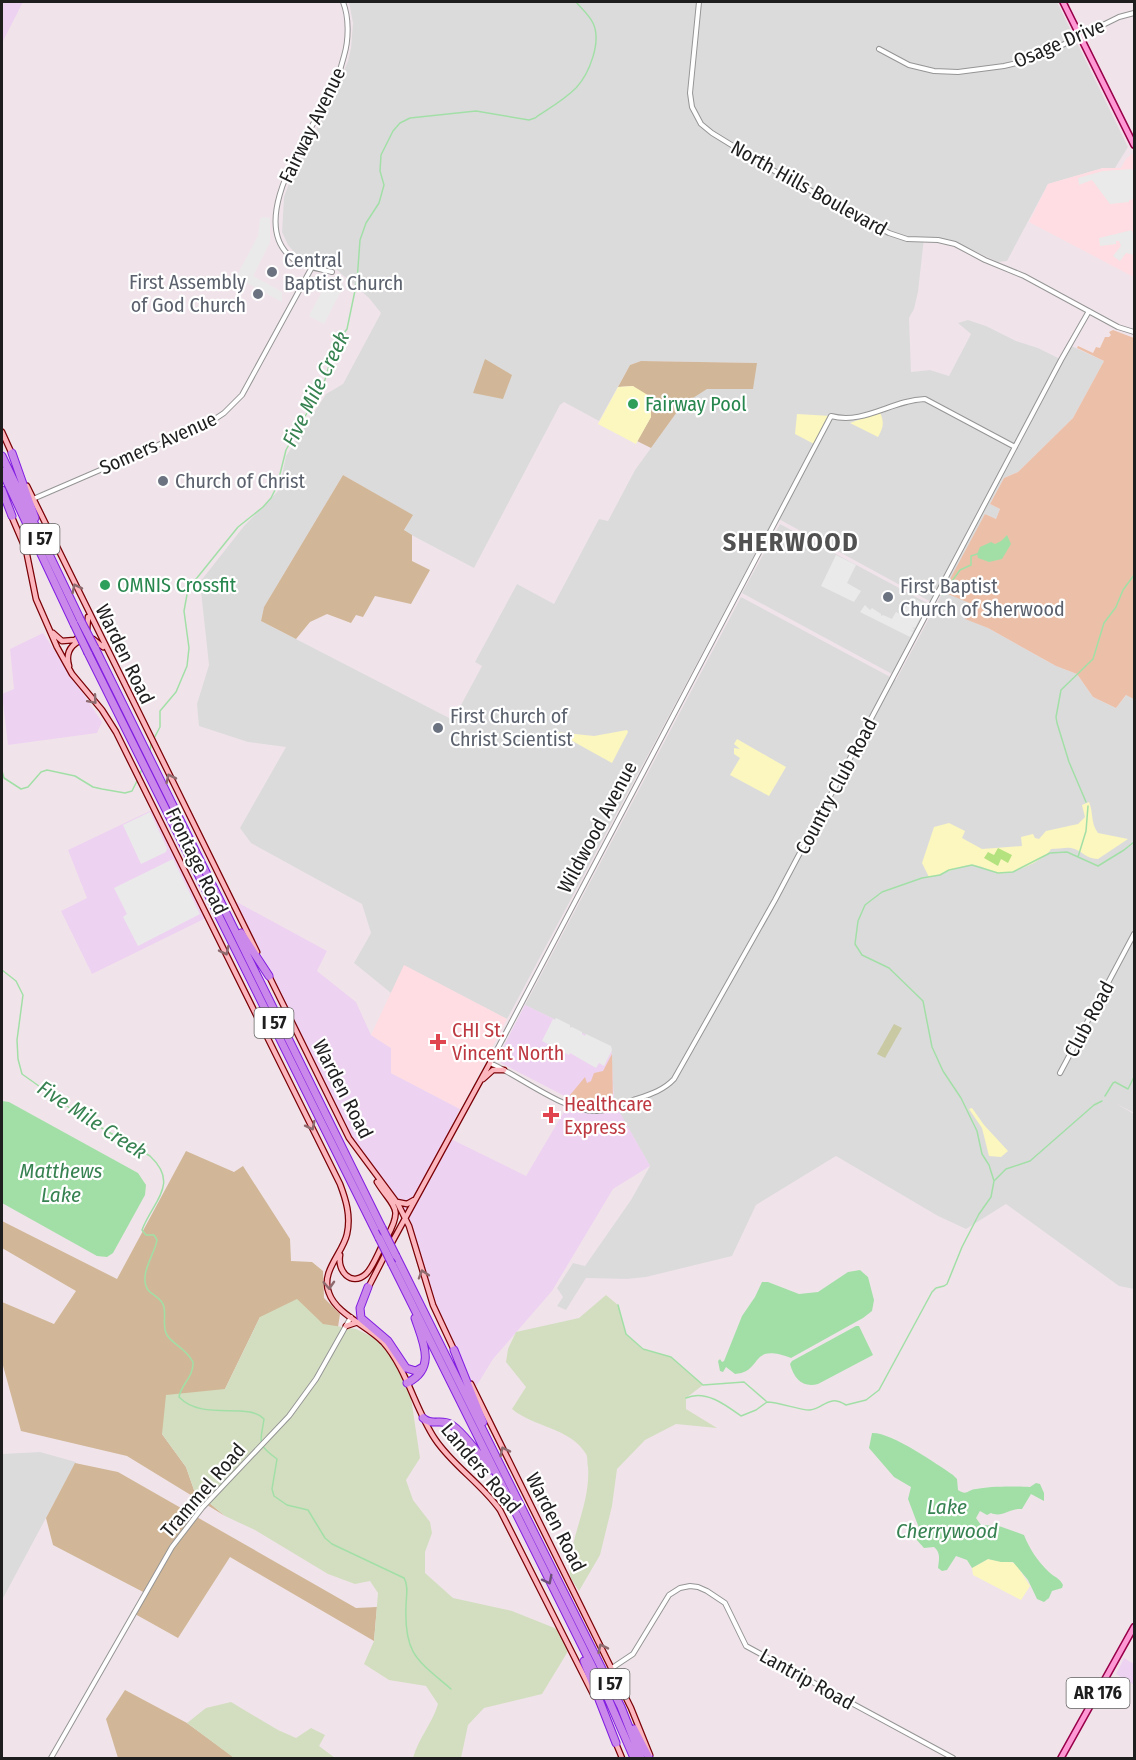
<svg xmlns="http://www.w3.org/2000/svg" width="1136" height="1760" font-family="'Fira Sans Condensed',sans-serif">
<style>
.residential{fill:#dcdbdc;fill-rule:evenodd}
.commercial{fill:#eed2f1}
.education{fill:#ffdde2}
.grass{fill:#ecc0a8}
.forest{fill:#d1b797}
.wetland{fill:#d3dec0}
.cemetery{fill:#c9c9a4}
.park{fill:#fbf7bf}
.pitch{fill:#b4e27f}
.parking{fill:#eaeaea}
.water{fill:#a2dfa7}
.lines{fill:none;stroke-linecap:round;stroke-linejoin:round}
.stream{stroke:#a2dfa7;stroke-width:1.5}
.tertiary-casing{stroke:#959595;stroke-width:6}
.secondary-casing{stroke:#7a0106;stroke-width:7}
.primary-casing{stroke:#98004a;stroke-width:8}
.motorway-casing{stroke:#801de1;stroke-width:9}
.tertiary{stroke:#fff;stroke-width:4}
.secondary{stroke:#fcb6bd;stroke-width:4.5}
.primary{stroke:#ff99d5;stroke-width:5}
.motorway{stroke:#c988ea;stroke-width:7}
.motorway-bridge-casing{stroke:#801de1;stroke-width:9;stroke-linecap:butt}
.motorway-bridge{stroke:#c988ea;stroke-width:7}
.oneway{stroke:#8d6a6e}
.oneway2{stroke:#6b4e7a}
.worship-dot{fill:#6b7280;stroke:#fff;stroke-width:2}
.leisure-dot{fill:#2e9e5b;stroke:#fff;stroke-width:2}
.health-dot{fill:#e0444e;stroke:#fff;stroke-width:2}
.labels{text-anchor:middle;stroke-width:4.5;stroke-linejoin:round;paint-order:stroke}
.shield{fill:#fff;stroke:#626262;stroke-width:1.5}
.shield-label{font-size:18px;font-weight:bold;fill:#1e1e1e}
.street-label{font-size:20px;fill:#1e1e1e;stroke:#fff}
.worship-label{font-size:20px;fill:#5b616d;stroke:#fff;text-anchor:start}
.leisure-label{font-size:20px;fill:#27864d;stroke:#fff;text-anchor:start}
.health-label{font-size:20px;fill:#be3a42;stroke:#fff;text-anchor:start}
.water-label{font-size:21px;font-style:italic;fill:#378251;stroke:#fff}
.district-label{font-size:26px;font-weight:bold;letter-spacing:1.5px;fill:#515151;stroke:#fff}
</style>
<rect width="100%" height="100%" fill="#f0e4ea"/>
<path class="residential" d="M349 2H1057L1128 147 1115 168H1103L1048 184 1007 261 998 262 948 239 924 238 918 292 914 309 909 318 911 372 930 370 949 376 971 334 958 323 968 320 986 326 1016 341 1038 348 1060 359 1067 344 1104 361 1073 418 1018 472 1004 478 990 504 1000 509 996 519 985 514 972 604 965 618 988 628 1056 666 1077 674 1093 697 1116 708 1128 693 1134 696V1113L1115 1103 1134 1114V1289L1119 1286 1006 1204 966 1229 938 1216 836 1156 756 1205 732 1256 646 1277 627 1279 586 1278 566 1310 557 1306 563 1297 557 1288 573 1263 585 1266 631 1200 650 1166 614 1103 611 1047 525 1005 741 597 896 680 942 594 933 603 775 517 507 1019 405 966 391 993 354 963 371 933 362 904 251 843 240 828 286 747 248 742 199 726 197 704 209 665 200 582 244 526 279 490 286 456 326 394 343 384 381 313 369 298 337 270 302 258 295 253 288 245 282 232 284 197 288 186 301 158 331 102 348 61 351 48 353 23ZM641 361 757 363 706 389 682 405 635 470 608 521 599 519 554 604 517 584 475 662 482 666 453 720 261 621 264 607 343 475 412 515 404 531 474 568 560 405 564 402 599 421 630 365Z
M780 524 929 604 895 673 892 674 742 593Z
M40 1452 76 1462 2 1600V1454Z"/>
<path class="commercial" d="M2 2H23L2 43Z
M43 633 102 722 97 733 8 745 2 694 14 689 10 649Z
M154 809 208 917 92 974 61 911 87 898 68 850Z
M235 901 327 951 317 971 356 1002 371 1035 391 1048V1073L460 1109 413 1202 449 1138 526 1176 568 1105 592 1111 612 1108 619 1111 650 1166 613 1189 552 1291 493 1359 474 1390 441 1323 405 1217 358 1151Z
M525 1005 611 1047 614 1103 596 1106 578 1103 501 1063 498 1057Z
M1124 1658 1134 1664V1685L1116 1674Z"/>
<path class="education" d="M1132 154H1134V277L1029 222 1048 184 1103 168H1121L1126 159Z
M404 965 507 1019 460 1109 391 1073V1048L371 1035Z"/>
<path class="grass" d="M1113 330 1134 338V699L1126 695 1116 708 1093 697 1077 674 1056 666 988 628 965 619 972 604 943 592 985 514 996 519 1000 509 990 504 1004 478 1018 472 1073 418 1104 361 1077 348 1078 346 1093 353 1096 347 1100 348 1105 337H1109L1111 335 1109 332Z
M612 1054 613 1101 585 1103 571 1098 570 1095 585 1077 587 1083 591 1081 594 1073 603 1071Z"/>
<path class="forest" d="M485 359 512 375 503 399 473 393Z
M641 361 757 363 753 389H707L682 405 651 448 637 441 651 417 633 386 618 387 630 365Z
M343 475 413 515 404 530 412 535V561L430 570 411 604 375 596 363 617 356 615 351 623 327 614 310 622 296 639 261 621 264 607Z
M186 1151 234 1172 243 1166 290 1239 291 1261 312 1262 323 1271 324 1298 340 1314 338 1327 260 1317 225 1389 162 1434 186 1467 194 1490 225 1516 127 1456 21 1431 2 1362V1302L54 1324 76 1291 2 1248V1221L117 1279Z
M75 1463 118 1472 356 1608 377 1607 374 1641 230 1557 178 1638 135 1614 147 1594 53 1545 46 1518Z
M125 1690 187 1723 235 1758H118L106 1719Z"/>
<path class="wetland" d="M606 1295 618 1305 626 1334 642 1349 671 1357 703 1385 686 1398V1409L717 1428 676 1424 645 1440 617 1469 612 1506 600 1555 579 1591C576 1586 571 1580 570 1575 567 1542 591 1505 588 1467 587 1463 588 1457 586 1454 571 1428 533 1427 512 1409L526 1387 506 1362 508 1349 516 1332 579 1318Z
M297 1299 323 1324 356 1329 383 1342 410 1391 420 1458 406 1480 413 1500 430 1522 432 1533 425 1552V1573L453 1598 512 1611 557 1629 570 1648 542 1694 484 1708 468 1725 461 1758H413C419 1737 432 1724 438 1704L426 1686 389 1680 364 1664 374 1641 378 1593 370 1581 355 1584 328 1574 255 1530 225 1516 194 1490 186 1467 162 1434 166 1395 225 1389 260 1317Z
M231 1702 278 1730 296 1738 311 1728 325 1735 319 1746 335 1758H234L187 1723 206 1708Z"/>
<path class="cemetery" d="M894 1024 902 1028 885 1058 877 1054Z"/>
<path class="park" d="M633 386 651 397V417L636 444 598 424 618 387Z
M880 412C884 422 884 427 878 437L850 423Z
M797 414 831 416 816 445 795 434Z
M627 730 628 732 612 763 556 732 594 736Z
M737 739 786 767 769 796 730 775 740 758 734 754V748L740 749 734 744Z
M1089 802C1094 814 1090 822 1098 833L1128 839 1098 859C1085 859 1082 850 1071 848 1067 847 1057 849 1051 849 1046 860 1009 876 997 873 988 870 979 864 970 865 955 867 943 875 929 877L922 863 934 827 949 823 965 831 962 838 982 849 1022 846 1021 837 1033 834 1035 838 1039 839 1046 831 1078 824 1085 817 1082 805Z
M972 1108 984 1125 1008 1151 1001 1157 989 1156 982 1128 969 1109Z
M988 1559C995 1561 1012 1561 1016 1564L1030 1586 1021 1600 973 1575 972 1568Z"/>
<path class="pitch" d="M998 848 1012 855 1008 863 1001 859 998 866 984 858 988 852 994 855Z"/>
<path class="parking" d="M1132 169 1134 172V199L1129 200V202L1110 204 1092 180 1079 185 1078 178 1103 171Z
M263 217 270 218V242L253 276 282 292V302L241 280 238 274 258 236 260 219Z
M1132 230 1133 235H1134V255L1126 253 1120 261 1113 256 1121 246 1119 241H1116V244L1100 246 1099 238Z
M329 278 344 285 324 324 309 316Z
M836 555 856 565 847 583 861 591 854 602 821 586Z
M911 598 916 602 917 600 924 604 923 607 925 608 915 628 912 627 914 629 913 631 910 630 913 632 910 637 860 612 865 605 870 610 872 608 881 614V616L883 615 892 619 896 612 902 615Z
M150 812 167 848 166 852 141 864 123 825Z
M173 859 200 914 138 946 123 917 127 914 114 888Z
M556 1018 570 1025V1028L572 1027 582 1032V1034L585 1036 586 1034 611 1046 612 1050 604 1066 599 1063 596 1068 570 1053 569 1055 542 1041 553 1019 555 1020Z"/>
<path class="water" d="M1007 535 1011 544 1002 559 989 562 978 558 977 554 980 547 991 542 995 544 1001 541Z
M2 1101 9 1102 138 1173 146 1185 145 1195 113 1253 107 1257 97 1256 2 1203Z
M860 1270 868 1277 874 1300 872 1311 863 1318 791 1358C748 1342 764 1372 735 1374L726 1367 723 1372 720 1371 718 1361 720 1359 722 1362 724 1361 742 1316 755 1297 762 1282H768L799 1294 818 1292 848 1272Z
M856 1326H859L873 1355 818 1384C803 1388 794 1379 790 1364L792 1361Z
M872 1433C891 1432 937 1464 953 1475L957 1479 958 1490C967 1496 967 1490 976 1489 989 1486 1016 1486 1030 1487L1036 1483 1040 1484 1044 1493V1501L1031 1494 1022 1509C1010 1508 1002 1518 991 1513L987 1515 980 1511 976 1518 981 1525 999 1526 1024 1535C1029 1548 1038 1562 1049 1572 1054 1577 1060 1578 1063 1585L1062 1588 1052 1591 1049 1598 1044 1602 1037 1599 1028 1580 1013 1562H1001L988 1559 972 1568 967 1560 956 1556 947 1570 942 1571 938 1568C939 1559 941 1553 934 1547L924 1548 915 1538 919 1528 908 1499 911 1487 894 1477 869 1448Z"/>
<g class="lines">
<path class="stream" d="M942 595 960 570 971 565V556L977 554
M150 751 151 744 160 727V711L176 692 187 666 189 648 184 611 188 589 238 527 263 507 271 498 277 486 286 450 324 383 335 345 347 329 357 281 360 240 366 223 379 203 384 185 380 171 381 155 393 131 400 123 410 118 476 111 529 120 535 118C548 109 564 100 576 88 589 74 602 42 593 23 589 15 581 8 576 2
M2 771 4 778 21 789 28 787 41 772 47 770 75 776 93 787 102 789 125 793 132 791 137 781
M139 776 143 767
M1086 802 1069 762 1057 723 1056 717 1061 690 1093 659 1104 623 1116 607 1123 590 1134 575
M1078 857 1086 831 1088 806
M2 970 16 981 23 995 17 1040 18 1059 22 1074 81 1116 150 1156C180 1184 153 1201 142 1230L146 1235H154L157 1240C155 1254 138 1275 148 1290 153 1296 162 1298 164 1307 166 1316 162 1327 167 1335 173 1345 185 1347 193 1362 194 1377 181 1384 179 1397 203 1422 247 1401 264 1419 261 1442 255 1443 277 1459L272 1489 274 1496 287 1505 308 1510 325 1538 332 1544 404 1578C409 1586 406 1597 406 1606 404 1654 417 1660 451 1689
M1105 1096 1113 1083 1115 1082 1128 1089 1134 1077
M995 1180 1006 1169 1030 1161 1094 1105 1102 1101
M618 1305 626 1334 643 1349 671 1357 703 1385 744 1382 766 1401
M686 1398C705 1389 726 1405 741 1416L756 1410 767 1402C779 1402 802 1411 810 1410 825 1408 828 1394 846 1405L866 1400 879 1390 932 1292 936 1288 944 1286 947 1284 962 1247 979 1214 991 1197 994 1181 989 1165 982 1154 977 1131 961 1098 943 1071 932 1047 923 1001 889 968 862 955 855 944 858 921 865 905 882 892 922 878 940 875 949 870 972 865 998 873 1013 872 1050 853 1067 852 1098 866 1124 850 1134 842"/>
<defs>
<path id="tertiary" d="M699 2 690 93 692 107 701 124 712 133 769 168 889 233 907 239 938 240 955 244 985 260 1024 276 1118 327 1134 332
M879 49 909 65 934 71 958 72 1004 66 1034 59 1119 17 1134 13
M332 272C320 269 304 267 293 259 247 224 304 142 323 106 332 91 340 73 344 56 349 39 349 17 343 2
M1015 447 925 399C892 400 864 425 831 416L490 1063C520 1076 566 1113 598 1111 610 1110 622 1104 633 1100 648 1095 663 1091 674 1079L775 900 1061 360 1089 311
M33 499 209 423 224 413 242 395 312 267
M1060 1073 1134 934
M612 1668 633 1654 669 1595 680 1588 690 1586 698 1587 707 1591 725 1603 746 1646 953 1758
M51 1758 172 1547 202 1508 289 1416 316 1379 351 1317"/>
<path id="secondary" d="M2 432 12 454
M27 486 257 952
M11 515 26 550 36 599 57 647 72 674 102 710 116 732 340 1184C346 1200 351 1216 347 1234 343 1253 320 1272 329 1293 336 1314 368 1326 383 1342 407 1369 415 1409 435 1439 453 1466 481 1483 500 1510L594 1696
M53 633 62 641 75 640 87 630 88 617
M69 666C64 649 76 638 93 639L103 647
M269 976 349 1138 398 1204 409 1226 433 1305 454 1350
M483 1079 493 1070H504
M377 1182C393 1208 404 1206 387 1237
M397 1202 407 1204 414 1200
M390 1246 490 1063
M340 1255C337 1271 351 1287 366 1274 373 1267 378 1253 383 1244
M368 1288 386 1253
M346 1326 358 1322
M471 1384 631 1708 650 1755
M615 1741 622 1758"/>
<path id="primary" d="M1063 2 1134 145
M1061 1758 1134 1627"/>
<path id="motorway" d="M12 453 35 518
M2 456 81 621
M2 471 74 624
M2 490 12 516
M95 648 382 1228
M88 653 379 1238
M241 933 269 976
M396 1256 621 1707 641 1758
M392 1264 607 1696 634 1758
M368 1287 360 1308 361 1318 388 1341 406 1368 416 1371 423 1367
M454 1350 483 1422
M407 1383C437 1368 423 1342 415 1318
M423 1418C432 1426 441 1419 450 1424 462 1430 482 1458 491 1470
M584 1661 616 1743
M634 1729 649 1758"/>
</defs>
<use href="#tertiary" class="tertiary-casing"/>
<use href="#secondary" class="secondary-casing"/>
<use href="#primary" class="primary-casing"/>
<use href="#motorway" class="motorway-casing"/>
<use href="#tertiary" class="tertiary"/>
<use href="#secondary" class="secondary"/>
<use href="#primary" class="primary"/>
<use href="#motorway" class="motorway"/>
<defs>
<path id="motorway-bridge" d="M81 621 95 648
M74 624 88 653
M382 1228 396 1256
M379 1238 392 1264"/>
</defs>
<use href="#motorway-bridge" class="motorway-bridge-casing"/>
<use href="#motorway-bridge" class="motorway-bridge"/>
</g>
<defs><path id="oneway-chevron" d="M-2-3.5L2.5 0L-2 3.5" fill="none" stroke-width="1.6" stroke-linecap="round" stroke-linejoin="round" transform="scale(1.5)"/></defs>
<g class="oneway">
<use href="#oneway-chevron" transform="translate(76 588) rotate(-116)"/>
<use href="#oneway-chevron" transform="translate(93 700) rotate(49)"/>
<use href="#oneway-chevron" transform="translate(170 778) rotate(-116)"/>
<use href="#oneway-chevron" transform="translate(225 951) rotate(64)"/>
<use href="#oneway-chevron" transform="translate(311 1126) rotate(63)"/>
<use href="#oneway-chevron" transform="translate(423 1274) rotate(-107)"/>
<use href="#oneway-chevron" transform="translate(329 1285) rotate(87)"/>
<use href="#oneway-chevron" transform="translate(504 1451) rotate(-116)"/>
<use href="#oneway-chevron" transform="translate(602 1648) rotate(-116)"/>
</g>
<use class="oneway2" href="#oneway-chevron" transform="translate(548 1580) rotate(63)"/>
<g class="worship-dot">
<circle cx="272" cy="272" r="6"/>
<circle cx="258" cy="294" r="6"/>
<circle cx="163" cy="481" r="6"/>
<circle cx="888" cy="597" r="6"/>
<circle cx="438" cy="728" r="6"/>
</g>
<g class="leisure-dot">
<circle cx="633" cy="404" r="6"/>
<circle cx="105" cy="585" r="6"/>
</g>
<g class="health-dot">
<path d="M435 1033h6v6h6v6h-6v6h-6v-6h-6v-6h6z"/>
<path d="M548 1106h6v6h6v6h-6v6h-6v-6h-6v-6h6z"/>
</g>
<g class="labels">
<g class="shield">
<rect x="20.5" y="524" width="39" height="30" rx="4.5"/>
<rect x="254.5" y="1008" width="39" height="30" rx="4.5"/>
<rect x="590.5" y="1669" width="39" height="30" rx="4.5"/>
<rect x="1066.5" y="1678" width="63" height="30" rx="4.5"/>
</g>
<g class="shield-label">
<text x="40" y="545">I 57</text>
<text x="274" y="1029">I 57</text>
<text x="610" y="1690">I 57</text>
<text x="1098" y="1699">AR 176</text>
</g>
<g class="street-label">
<text transform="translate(1059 43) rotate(-23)" y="7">Osage Drive</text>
<text transform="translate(312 125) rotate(-64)" y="7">Fairway Avenue</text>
<text transform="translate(809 188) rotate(29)" y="7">North Hills Boulevard</text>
<text transform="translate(158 443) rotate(-24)" y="7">Somers Avenue</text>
<text transform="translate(125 654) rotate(64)" y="7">Warden Road</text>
<text transform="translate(836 786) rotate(-62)" y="7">Country Club Road</text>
<text transform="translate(597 827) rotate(-62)" y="7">Wildwood Avenue</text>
<text transform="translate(197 861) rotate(64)" y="7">Frontage Road</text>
<text transform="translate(1089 1019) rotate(-62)" y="7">Club Road</text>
<text transform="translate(343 1089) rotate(63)" y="7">Warden Road</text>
<text transform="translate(481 1468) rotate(50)" y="7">Landers Road</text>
<text transform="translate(203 1490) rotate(-49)" y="7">Trammel Road</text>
<text transform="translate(556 1522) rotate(63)" y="7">Warden Road</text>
<text transform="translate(807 1679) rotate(29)" y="7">Lantrip Road</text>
</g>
<g class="worship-label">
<text x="284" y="267">Central<tspan x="284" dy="23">Baptist Church</tspan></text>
<text x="246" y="289" text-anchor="end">First Assembly<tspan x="246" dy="23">of God Church</tspan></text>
<text x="175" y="488">Church of Christ</text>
<text x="900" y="593">First Baptist<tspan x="900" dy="23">Church of Sherwood</tspan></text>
<text x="450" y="723">First Church of<tspan x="450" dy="23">Christ Scientist</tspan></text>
</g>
<g class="leisure-label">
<text x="645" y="411">Fairway Pool</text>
<text x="117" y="592">OMNIS Crossfit</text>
</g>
<g class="health-label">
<text x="452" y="1037">CHI St.<tspan x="452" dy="23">Vincent North</tspan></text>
<text x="564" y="1111">Healthcare<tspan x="564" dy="23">Express</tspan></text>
</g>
<g class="water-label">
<text transform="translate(316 389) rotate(-64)" y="7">Five Mile Creek</text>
<text transform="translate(92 1120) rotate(33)" y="7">Five Mile Creek</text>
<text x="61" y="1178">Matthews<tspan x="61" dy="24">Lake</tspan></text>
<text x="947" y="1514">Lake<tspan x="947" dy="24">Cherrywood</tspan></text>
</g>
<g class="district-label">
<text x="791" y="551">SHERWOOD</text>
</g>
</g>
<rect width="1136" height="1760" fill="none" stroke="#1e1e1e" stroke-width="6"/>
</svg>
